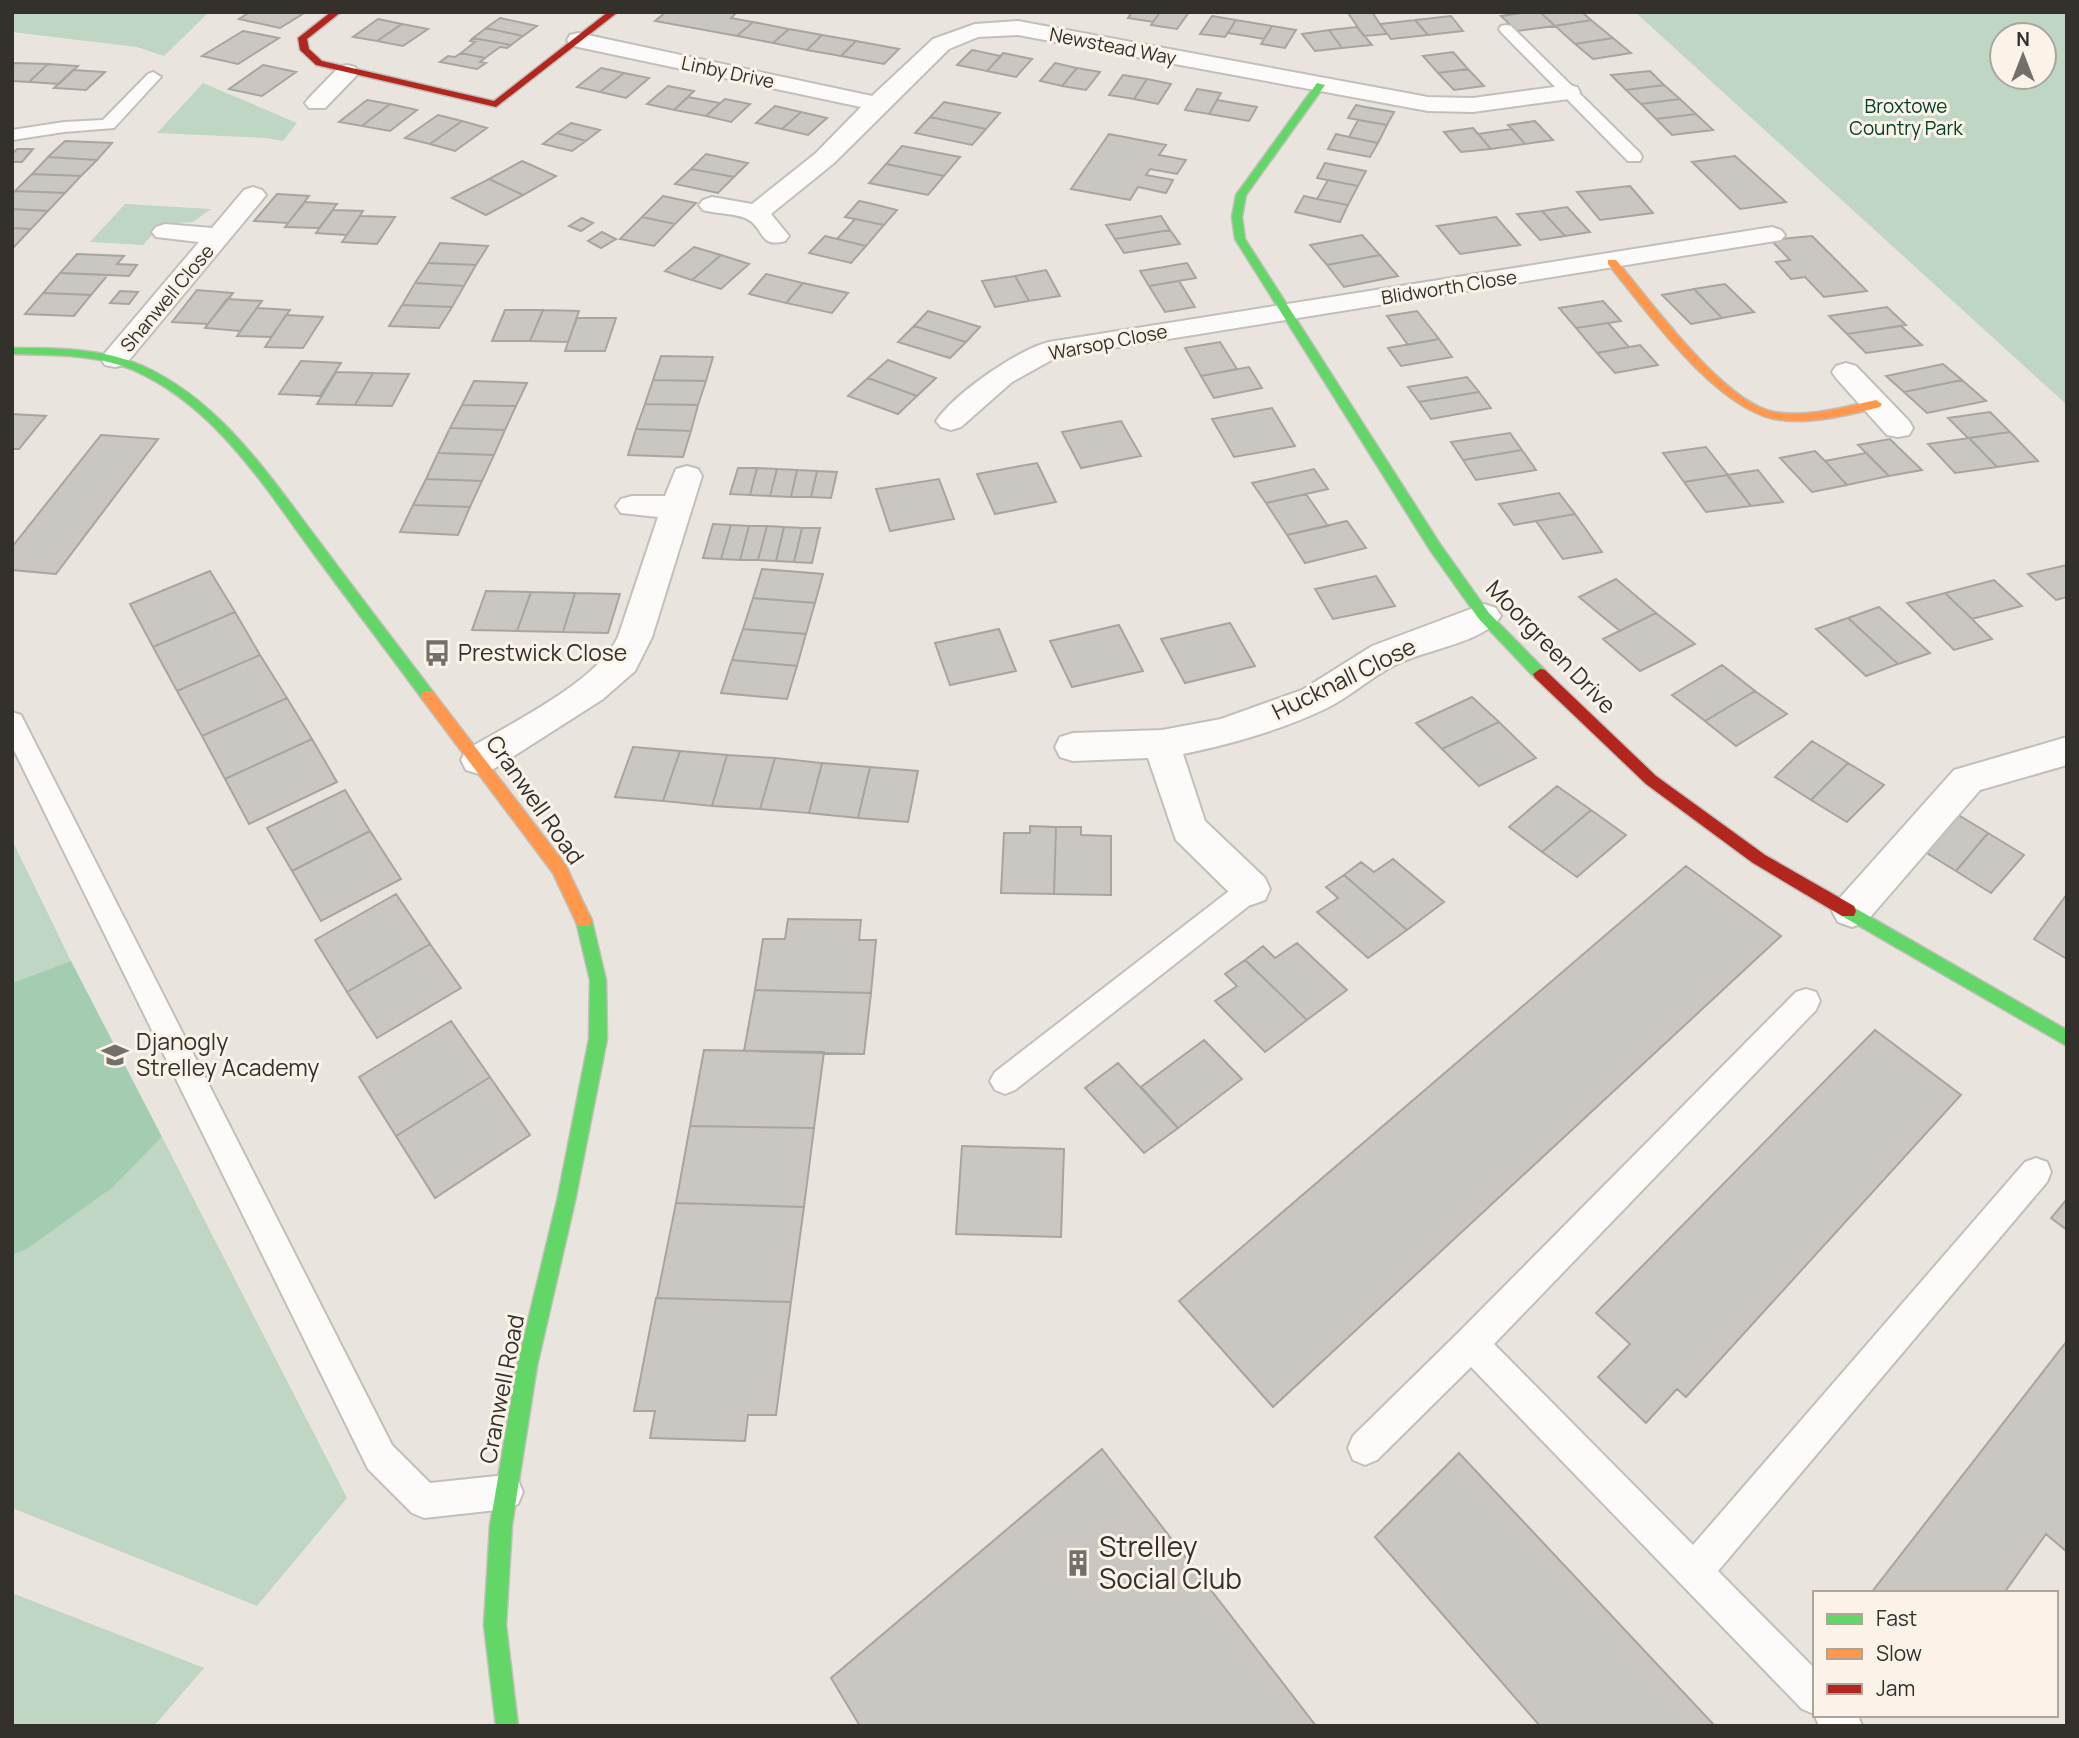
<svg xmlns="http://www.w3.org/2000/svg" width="2079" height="1738" font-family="Manrope,sans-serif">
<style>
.green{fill:#bfd6c3;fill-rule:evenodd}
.forest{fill:#a4ccb1}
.building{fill:#cac6c1;stroke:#a8a49f;stroke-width:2}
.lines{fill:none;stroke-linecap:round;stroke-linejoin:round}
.lane-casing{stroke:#c2bfba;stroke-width:4}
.street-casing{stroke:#c2bfba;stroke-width:4}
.fast-casing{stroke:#c2bfba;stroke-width:3}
.slow-casing{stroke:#c2bfba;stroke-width:3}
.jam-casing{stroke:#c2bfba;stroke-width:3}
.lane{fill:#fcfbfa;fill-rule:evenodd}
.street{fill:#fcfbfa;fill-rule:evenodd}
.fast{fill:#63d668;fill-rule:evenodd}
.slow{fill:#ff974d;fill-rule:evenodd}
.jam{fill:#b3261e;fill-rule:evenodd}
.labels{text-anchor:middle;stroke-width:6;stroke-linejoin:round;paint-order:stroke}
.far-street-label{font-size:19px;fill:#34312d;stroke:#fbf3e7}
.far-park-label{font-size:19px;fill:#004125;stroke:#fbf3e7}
.street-label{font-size:23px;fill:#34312d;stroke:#fbf3e7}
.poi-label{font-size:23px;fill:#34312d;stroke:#fbf3e7;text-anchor:start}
.near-poi-label{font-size:28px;fill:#34312d;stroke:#fbf3e7;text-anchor:start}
</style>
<rect width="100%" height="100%" fill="#e9e5de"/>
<path class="green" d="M12 12H209L164 56 137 47 12 32Z
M1635 12H2067V405ZM2002 35H2044V77H2002Z
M203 83 297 123 283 141 267 138 157 133Z
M125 204 211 209 193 222 162 224 143 245 90 242Z
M13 842 71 961 12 983V843Z
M162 1137 347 1498 257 1606 12 1508V1255L27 1249 112 1188Z
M12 1593 204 1668 154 1726H12Z"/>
<path class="forest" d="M71 961 162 1137 112 1188 27 1249 12 1255V983Z"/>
<path class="building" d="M250 12H302L304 13 280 28 239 19Z
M666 12H737L731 18 753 22 737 36 655 21Z
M1132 12H1160L1153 22 1128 18Z
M1160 12H1189L1177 29 1151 25Z
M1372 12 1380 24 1387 34 1364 36 1348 13Z
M1527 12H1540L1555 26 1517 31 1501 16Z
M1540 12H1582L1591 20 1555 26Z
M1212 16 1236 20 1225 37 1200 34Z
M1451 16 1463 31 1428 35 1415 20Z
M500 18 537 26 523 36 486 28Z
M378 19 402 24 377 41 353 37Z
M1236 20 1272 26 1264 39 1228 33Z
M1415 20 1428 35 1391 39 1380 24Z
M1591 20 1613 38 1575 44 1555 26Z
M753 22 789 29 773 43 737 36Z
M402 24 428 29 403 46 377 41Z
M1272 26 1296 30 1285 48 1261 44Z
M1357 27 1372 45 1342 48 1329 30Z
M486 28 523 36 511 45 473 38Z
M789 29 822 35 807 50 773 43Z
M1329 30 1342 48 1315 51 1302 34Z
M243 31 279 38 238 64 202 56Z
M822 35 856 41 841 56 807 50Z
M473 38 511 45 507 48 500 47 485 58 461 53 475 42 470 41Z
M1613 38 1631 53 1593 59 1575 44Z
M856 41 899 49 884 64 841 56Z
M972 50 1001 56 987 71 957 65Z
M1453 52 1468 69 1438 73 1423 56Z
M461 53 485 58 480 62 486 63 477 69 440 62 448 56 455 57Z
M1003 53 1032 59 1016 77 987 71Z
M15 63 48 64 29 82 12 81V65Z
M1055 63 1077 68 1062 86 1040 81Z
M48 64 78 66 59 84 29 82Z
M263 65 296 72 262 96 229 89Z
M601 68 624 73 600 92 577 87Z
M1077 68 1100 72 1086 90 1062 86Z
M1468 69 1484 86 1454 90 1438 73Z
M73 70 105 72 86 90 54 88Z
M1650 71 1664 85 1626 90 1611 75Z
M624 73 649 78 626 98 600 92Z
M1123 75 1147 79 1134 99 1109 95Z
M1147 79 1171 84 1158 104 1134 99Z
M1664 85 1680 99 1641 104 1626 90Z
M668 86 694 91 674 110 647 104Z
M1197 89 1221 93 1209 114 1185 110Z
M688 97 720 103 706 116 674 110Z
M725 99 750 104 731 122 706 116Z
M1680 99 1696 114 1656 119 1641 104Z
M367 100 390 104 362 126 339 122Z
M1217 100 1257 107 1249 121 1209 114Z
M944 102 1000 113 986 129 930 117Z
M390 104 417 110 390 131 362 126Z
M1356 105 1365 107 1394 112 1387 125 1348 118Z
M775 106 801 112 782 129 756 123Z
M801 112 827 118 808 135 782 129Z
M1696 114 1713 130 1672 135 1656 119Z
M438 115 462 121 430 144 405 138Z
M930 117 986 129 972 145 915 133Z
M1358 120 1387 125 1378 143 1349 137Z
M462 121 487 128 455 151 430 144Z
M1535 121 1553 140 1525 144 1508 125Z
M571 123 600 130 586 141 557 133Z
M1473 128 1491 149 1461 152 1444 132Z
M1512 129 1525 144 1491 149 1478 134Z
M557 133 586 141 572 151 543 144Z
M1109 134 1166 145 1159 155 1186 160 1177 174 1150 169 1146 175 1173 180 1166 193 1138 187 1130 200 1071 189Z
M1336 134 1349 137 1378 143 1370 157 1328 149Z
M65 141 112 143 97 160 48 157Z
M902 146 960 157 944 176 886 164Z
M17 149H33L22 162H12V154Z
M706 154 748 163 734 177 691 169Z
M1735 156 1786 202 1740 209 1692 162Z
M48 157 97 160 81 176 32 174Z
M522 161 556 176 523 195 489 179Z
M1325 163 1335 165 1366 171 1358 186 1317 178Z
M886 164 944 176 928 195 869 183Z
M691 169 734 177 718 193 675 184Z
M32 174 81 176 65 193 15 191Z
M489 179 523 195 486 215 452 198Z
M1328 180 1358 186 1348 205 1317 199Z
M1630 186 1653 213 1600 220 1577 192Z
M15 191 65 193 48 211 12 209V194Z
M277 194 309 196 288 223 254 221Z
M663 196 696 203 675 224 642 217Z
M1304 196 1317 199 1348 205 1340 222 1295 212Z
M859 201 869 203 897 210 884 225 845 217Z
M305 202 337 204 319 228 285 227Z
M1567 207 1590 232 1565 236 1542 211Z
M12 209 48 211 31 229 12 228Z
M333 210 363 211 347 235 316 233Z
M1542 211 1565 236 1540 240 1517 214Z
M360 216 395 217 377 244 342 242Z
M1161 216 1170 230 1115 239 1106 225Z
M642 217 675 224 654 246 620 239Z
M1496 217 1520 245 1460 254 1437 226Z
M582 218 593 223 581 231 569 226Z
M855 219 884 225 866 246 837 239Z
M12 228 31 229 13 248 12 247Z
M1170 230 1180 244 1124 253 1115 239Z
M602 232 616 239 601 248 588 241Z
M1362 235 1380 255 1327 265 1310 245Z
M825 236 837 239 866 246 851 263 809 253Z
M1812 236 1867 291 1824 297 1805 277 1791 279 1776 262 1790 260 1771 240Z
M440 243 488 246 476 265 428 263Z
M694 247 721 255 692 280 665 271Z
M77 254 124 256 117 264 137 265 129 276 60 273Z
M721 255 749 264 721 289 692 280Z
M1380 255 1398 276 1344 287 1327 265Z
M428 263 476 265 464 286 415 283Z
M1187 263 1196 278 1149 286 1140 271Z
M1046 270 1060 296 1029 301 1015 276Z
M60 273 108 275 91 295 43 293Z
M766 274 803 283 786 303 749 294Z
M1015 276 1029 301 995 307 982 281Z
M1179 281 1195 307 1165 312 1149 286Z
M415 283 464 286 452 307 402 305Z
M803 283 848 293 832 313 786 303Z
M1725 284 1754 312 1722 318 1694 289Z
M1694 289 1722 318 1691 324 1662 295Z
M197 290 233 293 208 324 172 322Z
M120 291 138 292 129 304 110 303Z
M43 293 91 295 74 316 25 314Z
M227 299 262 301 240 331 205 328Z
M1603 301 1621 321 1576 328 1559 308Z
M402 305 452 307 439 328 389 326Z
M1887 307 1906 325 1847 334 1829 316Z
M257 308 290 310 271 337 237 336Z
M505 310H543L530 341H492Z
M543 310 579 311 568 342 530 341Z
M928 311 980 327 966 342 914 326Z
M1417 311 1439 339 1408 345 1387 316Z
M286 315 323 317 303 348 265 347Z
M577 318H616L605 351H565Z
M1608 323 1629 347 1597 353 1576 328Z
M914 326 966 342 950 358 898 342Z
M1901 326 1922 345 1866 353 1847 334Z
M1439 339 1452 357 1401 366 1388 348Z
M1220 342 1237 369 1201 376 1185 348Z
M1640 345 1658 365 1615 373 1597 353Z
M661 356 713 357 706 381 653 380Z
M888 360 936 378 917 396 868 378Z
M301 361 341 363 320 396 279 394Z
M1943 364 1962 380 1904 392 1886 376Z
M1249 367 1262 388 1214 398 1201 376Z
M336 372 373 373 355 405 317 404Z
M373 373 409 374 392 406 355 405Z
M1467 377 1479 392 1419 402 1408 387Z
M868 378 917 396 898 414 848 396Z
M653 380 706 381 698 405 645 404Z
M1962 380 1986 401 1927 413 1904 392Z
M474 381 527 383 516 406 462 405Z
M1479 392 1491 408 1431 419 1419 402Z
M645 404 698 405 691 431 636 429Z
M462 405 516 406 505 430 450 428Z
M1272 408 1295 446 1234 457 1212 419Z
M1990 412 2010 432 1968 438 1948 418Z
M12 414 46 416 19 449H12Z
M1121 421 1141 456 1081 468 1062 432Z
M450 428 505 430 494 455 438 453Z
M636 429 691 431 683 457 628 455Z
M2010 432 2038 461 1997 467 1969 438Z
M1510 433 1522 450 1463 460 1451 442Z
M101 435 158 439 56 574 12 570V547Z
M1969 438 1997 467 1955 473 1928 444Z
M1890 439 1898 447 1922 470 1889 476 1858 445Z
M1706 447 1728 475 1684 482 1663 453Z
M1522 450 1536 470 1476 480 1463 460Z
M1815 451 1825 461 1847 485 1812 492 1780 458Z
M438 453 494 455 482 481 426 479Z
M1866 453 1889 476 1847 485 1825 461Z
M1037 463 1056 502 995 514 977 474Z
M738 468H757L750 495 730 494Z
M757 468 777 469 770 496 750 495Z
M777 469 797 470 791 497 770 496Z
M1314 469 1328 489 1266 503 1252 483Z
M797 470 817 471 811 497H791Z
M1758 470 1783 502 1751 506 1727 475Z
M817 471 837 472 831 498 811 497Z
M1728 475 1751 506 1706 512 1684 482Z
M426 479 482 481 470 507 413 505Z
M939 479 954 519 890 531 876 489Z
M1559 493 1575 514 1514 525 1499 504Z
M1306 494 1328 526 1287 535 1266 503Z
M413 505 470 507 458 535 400 532Z
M1575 514 1602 552 1563 559 1536 521Z
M1347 521 1366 548 1305 563 1287 535Z
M713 524 731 525 721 559 703 558Z
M731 525 749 526 740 560 721 559Z
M749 526H767L758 560H740Z
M767 526 784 527 776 561 758 560Z
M784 527 802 528 794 562 776 561Z
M802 528H820L812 563 794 562Z
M2067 565V597L2056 600 2028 574Z
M762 569 823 574 815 603 753 598Z
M210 571 235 612 153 647 130 604Z
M1376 576 1395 606 1333 619 1315 589Z
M1616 579 1656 613 1620 631 1579 597Z
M1994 580 2022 606 1972 619 1945 593Z
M486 591 531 592 517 631 472 630Z
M531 592 575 593 563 632 517 631Z
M575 593 620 594 608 633 563 632Z
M1945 593 1972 619 1992 639 1954 650 1907 603Z
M753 598 815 603 806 634 743 629Z
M1879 607 1930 653 1898 664 1848 618Z
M235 612 260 655 177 691 153 647Z
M1656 613 1695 644 1640 671 1603 639Z
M1848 618 1898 664 1866 676 1816 629Z
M1230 623 1255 666 1185 683 1161 639Z
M1119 625 1143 671 1072 687 1050 641Z
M743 629 806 634 797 666 732 660Z
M999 629 1016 671 950 685 935 643Z
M260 655 287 698 202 736 177 691Z
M732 660 797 666 787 699 721 693Z
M1722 665 1755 691 1705 721 1672 695Z
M1755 691 1787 714 1736 746 1705 721Z
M1472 697 1499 722 1442 749 1416 723Z
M287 698 312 739 225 779 202 736Z
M1499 722 1536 758 1479 786 1442 749Z
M312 739 337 782 249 824 225 779Z
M1812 741 1848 763 1811 800 1775 777Z
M633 747 680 751 663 801 615 797Z
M680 751 727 755 712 806 663 801Z
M727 755 775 758 760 809 712 806Z
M775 758 822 763 809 813 760 809Z
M822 763 870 767 858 818 809 813Z
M1848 763 1884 785 1847 822 1811 800Z
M870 767 918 771 908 822 858 818Z
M1557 786 1591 810 1542 852 1509 827Z
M345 790 370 831 292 871 267 828Z
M1591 810 1626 835 1577 877 1542 852Z
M1955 813 1988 833 1956 871 1922 850Z
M1030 826 1056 827 1054 894 1001 893 1004 833H1030Z
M1056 827H1081V835L1111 836V895L1054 894Z
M370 831 401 879 321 921 292 871Z
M1988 833 2024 855 1991 893 1956 871Z
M1393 859 1444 902 1407 930 1344 875 1361 862 1374 872Z
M1686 866 1781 936 1273 1407 1179 1301Z
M1344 875 1407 930 1368 958 1317 912 1338 898 1326 887Z
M396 894 430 944 347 992 315 940Z
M2067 894V959L2034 939Z
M788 919 861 920 859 940H876L871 993 755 990 763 939H785Z
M1297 943 1347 990 1307 1020 1245 960 1263 946 1275 958Z
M430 944 461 988 377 1038 347 992Z
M1245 960 1307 1020 1265 1052 1215 1001 1237 986 1225 974Z
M755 990 871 993 864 1054 744 1051Z
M451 1021 490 1077 396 1136 359 1077Z
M1875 1030 1961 1095 1686 1397 1677 1389 1646 1423 1598 1377 1630 1344 1596 1313Z
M1204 1040 1242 1079 1178 1128 1141 1087Z
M704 1050 824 1052 814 1128 690 1126Z
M1118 1063 1178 1128 1144 1153 1085 1088Z
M490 1077 530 1135 435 1198 396 1136Z
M690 1126 814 1128 804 1207 676 1203Z
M962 1146 1064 1149 1061 1237 956 1234Z
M2067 1199V1230L2051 1218Z
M676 1203 804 1207 791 1302 657 1298Z
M656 1298 791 1302 776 1415H748L745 1441 650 1438 655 1411H634Z
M2067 1341V1552L2046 1534 2004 1593H1871Z
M1102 1449 1316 1726H860L831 1678Z
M1459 1453 1715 1726H1540L1375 1537Z"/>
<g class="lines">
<defs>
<path id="lane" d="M1506 25 1511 26 1640 153 1642 157 1640 161H1628L1501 32 1499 29 1501 26Z
M153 72 161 77 158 80 114 128 64 132 12 140V130L64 122 103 120 148 74Z
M12 712 21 715 24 721 392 1445 430 1483 506 1475 518 1480 523 1492 518 1504 506 1509 424 1518 412 1513 368 1469 12 746Z
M1251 878 1260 881 1264 889 1260 897 1015 1090 1005 1094 995 1090 990 1081 995 1072 1242 881Z
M1806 989 1816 992 1820 1001 1816 1010 1494 1344 1693 1545 2025 1162 2036 1158 2047 1162 2051 1172 2047 1182 1718 1571 1815 1669V1715H1858L1862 1726H1819L1814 1714 1802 1709 1471 1367 1377 1460 1365 1465 1353 1460 1348 1448 1353 1436 1459 1332 1796 992Z"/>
<path id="street" d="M1018 21 1428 97 1473 98 1569 85 1577 87 1580 92 1577 97 1569 99 1473 112 1428 111 1018 35 978 37 949 49 834 163 771 214 789 236 785 241C759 248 765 230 749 220 738 213 716 214 703 210L699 205 703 200 712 197 752 204 816 153 861 107 578 47 570 45 567 40 570 35 578 33 872 96 933 39 975 24Z
M347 65 355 67 358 72 355 77 325 108H309L305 103 309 98 339 67Z
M253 187 262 190 266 195 262 200 125 365 115 367 105 365 101 359 105 353 199 242 156 237 152 232 156 227 165 224 212 228 244 190Z
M1772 227 1781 230 1785 235 1781 240 1057 357 1012 382 961 427 951 430 941 427 936 421C955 393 1017 350 1049 342Z
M1846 363 1856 366 1909 421 1913 428 1909 435 1898 437 1887 435 1836 378 1832 372 1836 366Z
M687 466 698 469 702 476 652 637 635 671 603 699 492 770 479 774 466 770 461 760 466 750C511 723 596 683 618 637L658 517 621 513 616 506 621 499 632 496H665L676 469Z
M1484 604 1496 608 1501 616C1485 643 1422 650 1395 665 1371 677 1351 696 1327 708 1284 729 1229 745 1183 754L1205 821 1265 878 1270 889 1265 900 1251 905 1237 900 1176 840 1148 758 1073 761 1060 757 1055 747 1060 737 1073 733 1162 730 1221 719 1302 690 1372 646Z
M2067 737V765L1980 790 1866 922 1852 927 1838 922 1832 911 1838 900 1954 770Z"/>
<path id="fast" d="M1317 83 1325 85 1246 195 1242 217 1245 239 1440 544 1489 613 1545 670 1547 674 1545 678H1535L1479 619 1430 550 1235 239 1232 217 1236 195Z
M12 348C56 348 102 348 143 366 222 402 270 477 321 544 358 594 396 643 433 692L435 696 433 700H423C387 651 350 603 314 554 264 486 215 406 133 370 96 354 52 355 12 354Z
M1848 904 2067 1030V1046L1842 916 1840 911 1842 906Z
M584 914 590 916 592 921 606 980 607 1039 575 1201 537 1366 512 1525 506 1625 518 1726H496L484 1625 490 1525 517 1366 557 1201 589 1039 590 980 576 921 578 916Z"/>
<path id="slow" d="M1608 260H1616C1650 300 1723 402 1774 412 1808 418 1843 407 1876 400L1882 404 1880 407C1848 415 1813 424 1780 420 1717 412 1647 311 1608 264Z
M428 691 433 692 565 864 592 921 590 926H578L553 873 423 700 421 696 423 692Z"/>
<path id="jam" d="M331 12H341L307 39 309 49 322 61 494 101 608 12H618L496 107 316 65 300 50 298 38Z
M1540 669 1545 670 1656 776 1765 855 1854 906 1856 911 1854 916H1842L1753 863 1646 784 1535 678 1533 674Z"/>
</defs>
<use href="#lane" class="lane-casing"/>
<use href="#street" class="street-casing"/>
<use href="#fast" class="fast-casing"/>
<use href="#slow" class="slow-casing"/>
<use href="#jam" class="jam-casing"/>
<use href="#lane" class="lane"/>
<use href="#street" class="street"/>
<use href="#fast" class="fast"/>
<use href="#slow" class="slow"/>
<use href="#jam" class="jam"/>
</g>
<defs>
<symbol id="bus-bare" viewBox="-9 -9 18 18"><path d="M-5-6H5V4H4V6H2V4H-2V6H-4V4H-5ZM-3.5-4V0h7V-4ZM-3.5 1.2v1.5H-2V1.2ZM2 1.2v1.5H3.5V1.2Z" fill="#73706b" stroke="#fbf3e7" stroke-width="2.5" paint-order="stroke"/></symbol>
<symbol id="school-bare" viewBox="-9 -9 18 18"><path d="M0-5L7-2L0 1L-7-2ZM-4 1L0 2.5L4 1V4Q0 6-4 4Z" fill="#73706b" stroke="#fbf3e7" stroke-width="2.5" paint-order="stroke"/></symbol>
<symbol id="building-bare" viewBox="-9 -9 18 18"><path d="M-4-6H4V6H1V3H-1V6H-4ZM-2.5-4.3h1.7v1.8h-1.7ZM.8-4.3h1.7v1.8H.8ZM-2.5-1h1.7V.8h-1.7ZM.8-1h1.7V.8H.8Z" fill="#73706b" stroke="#fbf3e7" stroke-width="2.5" paint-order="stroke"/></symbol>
</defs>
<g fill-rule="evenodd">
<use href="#bus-bare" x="418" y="634" width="38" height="38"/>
<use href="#school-bare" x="96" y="1036" width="38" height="38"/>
<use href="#building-bare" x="1059" y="1544" width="38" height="38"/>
</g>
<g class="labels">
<g class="far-street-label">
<text transform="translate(1113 46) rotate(11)" y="7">Newstead Way</text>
<text transform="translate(728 72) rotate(12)" y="7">Linby Drive</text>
<text transform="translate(1449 287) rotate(-9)" y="7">Blidworth Close</text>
<text transform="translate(167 298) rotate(-50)" y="7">Shanwell Close</text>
<text transform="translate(1108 342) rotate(-11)" y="7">Warsop Close</text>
</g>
<g class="far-park-label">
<text x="1906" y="113">Broxtowe<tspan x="1906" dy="22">Country Park</tspan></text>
</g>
<g class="street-label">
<text transform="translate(1551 647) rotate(46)" y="8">Moorgreen Drive</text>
<text transform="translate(1344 679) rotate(-26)" y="8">Hucknall Close</text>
<text transform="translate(535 800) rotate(55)" y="8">Cranwell Road</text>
<text transform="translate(502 1389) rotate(-79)" y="8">Cranwell Road</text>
</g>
<g class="poi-label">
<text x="458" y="661">Prestwick Close</text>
<text x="136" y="1050">Djanogly<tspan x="136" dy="26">Strelley Academy</tspan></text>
</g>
<g class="near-poi-label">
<text x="1099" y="1557">Strelley<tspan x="1099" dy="32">Social Club</tspan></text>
</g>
</g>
<rect width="2079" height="1738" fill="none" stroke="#34312d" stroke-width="28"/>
<rect x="1813" y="1591" width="245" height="126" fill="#fbf3e7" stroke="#aba59d" stroke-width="2"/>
<rect x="1827" y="1614" width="35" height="10" fill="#63d668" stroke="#aba59d" stroke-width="2"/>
<text x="1876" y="1626" font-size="21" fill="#34312d">Fast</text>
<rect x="1827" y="1649" width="35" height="10" fill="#ff974d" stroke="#aba59d" stroke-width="2"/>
<text x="1876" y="1661" font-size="21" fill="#34312d">Slow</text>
<rect x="1827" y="1684" width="35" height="10" fill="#b3261e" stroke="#aba59d" stroke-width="2"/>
<text x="1876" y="1696" font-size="21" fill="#34312d">Jam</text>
<g transform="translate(2023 56)"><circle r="33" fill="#fbf3e7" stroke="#aba59d" stroke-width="2"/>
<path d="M0-5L12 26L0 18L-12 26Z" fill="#73706b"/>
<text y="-10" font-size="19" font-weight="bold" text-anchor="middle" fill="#34312d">N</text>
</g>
</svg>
